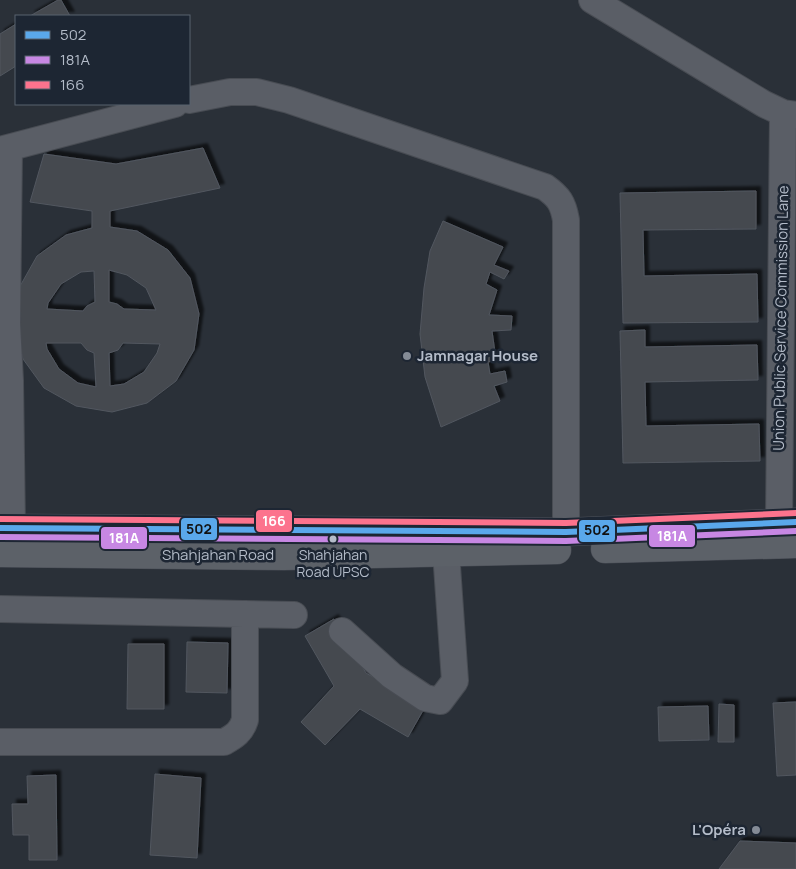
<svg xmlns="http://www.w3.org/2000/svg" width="796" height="869" font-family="Manrope,sans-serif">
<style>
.building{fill:#444950;stroke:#52575f;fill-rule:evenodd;filter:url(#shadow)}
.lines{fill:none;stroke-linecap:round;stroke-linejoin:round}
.minor-casing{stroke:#484c53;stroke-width:28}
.major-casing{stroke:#484c55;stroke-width:29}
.minor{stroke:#5a5e66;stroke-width:26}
.major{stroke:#5c6168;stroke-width:28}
.bus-1-casing{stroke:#1d2633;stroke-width:10}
.bus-2-casing{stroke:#1d2633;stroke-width:10}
.bus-3-casing{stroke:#1d2633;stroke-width:10}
.bus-1{stroke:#5aa8eb;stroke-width:6}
.bus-2{stroke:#c787e3;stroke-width:6}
.bus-3{stroke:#fc738d;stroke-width:6}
.poi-dot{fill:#848b96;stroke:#1d2633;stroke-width:2}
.bus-dot{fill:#b4bcc9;stroke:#1d2633;stroke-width:2}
.labels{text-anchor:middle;stroke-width:5;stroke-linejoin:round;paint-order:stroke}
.bus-label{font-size:14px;fill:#b4bcc9;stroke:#1d2633}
.street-label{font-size:15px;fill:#b4bcc9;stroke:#1d2633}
.poi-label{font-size:15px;font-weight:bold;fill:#b4bcc9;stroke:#1d2633;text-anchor:start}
.line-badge{stroke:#1d2633;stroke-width:2}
.badge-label{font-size:14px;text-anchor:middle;font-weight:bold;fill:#fff}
.pale-badge-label{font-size:14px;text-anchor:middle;font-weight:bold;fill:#111}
</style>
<defs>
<filter id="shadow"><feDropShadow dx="4.5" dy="-4.5" stdDeviation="1" flood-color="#0009"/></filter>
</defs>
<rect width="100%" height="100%" fill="#2a3038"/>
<path class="building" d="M58 0H61L70 16H30Z
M16 24V66L0 76V34Z
M203 148 220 188 110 211V227L137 231 168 250 190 278 199 314 194 350 176 381 147 403 112 412 76 406 44 388 23 359 14 324 19 288 37 256 66 235 92 228V211L30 202 44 154 116 164ZM109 270 127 275 146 288 156 310 124 309 117 304 109 302ZM94 271 95 302 87 306 83 311 47 309 48 303 61 284 81 272ZM46 343H81L87 350 94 353 96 387 78 383 59 369 47 349ZM123 343 160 344 157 353 144 372 124 384 110 386 109 353 118 350Z
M756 191V229L643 230 644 276 757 274 758 322 623 323 620 193Z
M443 221 503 247 494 265 509 271 504 279 490 272 486 284 497 290 489 315 512 316 511 330 492 331 496 360 488 362 490 374 505 371 507 382 494 386 500 401 441 427 425 377 420 334 424 288 430 251Z
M645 330V347L757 345 758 380 645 382 646 426 759 424 760 461 623 463 620 331Z
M334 619 366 673 425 707 408 737 360 709 325 745 301 722 334 686 305 636Z
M187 642 228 643 227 693 186 692Z
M128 644H164V709H127Z
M796 702V775L777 776 773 703Z
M719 704 734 705V742H718Z
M708 706 709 740 659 741 658 707Z
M155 774 201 778 197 858 150 855Z
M56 775 57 860H29V835H13L12 804H28L27 776Z
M740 841 796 843V869H719Z"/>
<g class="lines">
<defs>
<path id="minor" d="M592 0 764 104 783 113 796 115
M189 100 230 92H257L289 100 545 187C559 197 563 203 566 220V532
M9 148 7 324 10 381 12 528
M0 150 175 104
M779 523 783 113
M0 609 294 615
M342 631 392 676 425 698 440 701 455 681 446 552
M0 742H224C235 736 241 732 245 720V614"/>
<path id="major" d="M0 528 566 532 796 522
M605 549 796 544
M0 553 284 556 557 550"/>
</defs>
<use href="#minor" class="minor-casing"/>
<use href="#major" class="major-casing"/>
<use href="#minor" class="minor"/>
<use href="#major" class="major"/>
<defs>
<path id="bus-1" d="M0 528 566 532 796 522"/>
<path id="bus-2" d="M0 537 566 541 796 531"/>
<path id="bus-3" d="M0 519 566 523 796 513"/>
</defs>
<use href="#bus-1" class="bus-1-casing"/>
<use href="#bus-2" class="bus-2-casing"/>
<use href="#bus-3" class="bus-3-casing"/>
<use href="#bus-1" class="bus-1"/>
<use href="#bus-2" class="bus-2"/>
<use href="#bus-3" class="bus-3"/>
</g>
<g class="poi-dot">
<circle cx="407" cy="356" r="5"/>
<circle cx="756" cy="830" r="5"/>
</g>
<circle class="bus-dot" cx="333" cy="539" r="4.5"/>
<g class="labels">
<g class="bus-label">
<text x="333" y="560">Shahjahan<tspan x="333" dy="17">Road UPSC</tspan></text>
</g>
<g class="street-label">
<text transform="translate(781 318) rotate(-89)" y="5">Union Public Service Commission Lane</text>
<text x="218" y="560">Shahjahan Road</text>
</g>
<g class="poi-label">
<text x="417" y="361">Jamnagar House</text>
<text x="746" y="835" text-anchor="end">L'Opéra</text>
</g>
</g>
<g class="line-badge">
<rect x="255" y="509" width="38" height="24" rx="5" fill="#fc738d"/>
<rect x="180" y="517" width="38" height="24" rx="5" fill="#5aa8eb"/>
<rect x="578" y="519" width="38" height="24" rx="5" fill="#5aa8eb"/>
<rect x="648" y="524" width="48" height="24" rx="5" fill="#c787e3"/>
<rect x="100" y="526" width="48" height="24" rx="5" fill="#c787e3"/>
</g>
<g class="badge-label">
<text x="274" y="526">166</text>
<text x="672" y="541">181A</text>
<text x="124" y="543">181A</text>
</g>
<g class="pale-badge-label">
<text x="199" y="534">502</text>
<text x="597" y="535">502</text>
</g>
<rect x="15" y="15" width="175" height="90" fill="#1d2633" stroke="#59626f"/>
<rect x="25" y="31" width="25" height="8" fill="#5aa8eb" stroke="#59626f"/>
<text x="60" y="40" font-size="15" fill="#b4bcc9">502</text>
<rect x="25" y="56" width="25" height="8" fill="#c787e3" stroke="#59626f"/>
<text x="60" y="65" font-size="15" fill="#b4bcc9">181A</text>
<rect x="25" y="81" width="25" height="8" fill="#fc738d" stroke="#59626f"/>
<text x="60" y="90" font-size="15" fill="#b4bcc9">166</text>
</svg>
